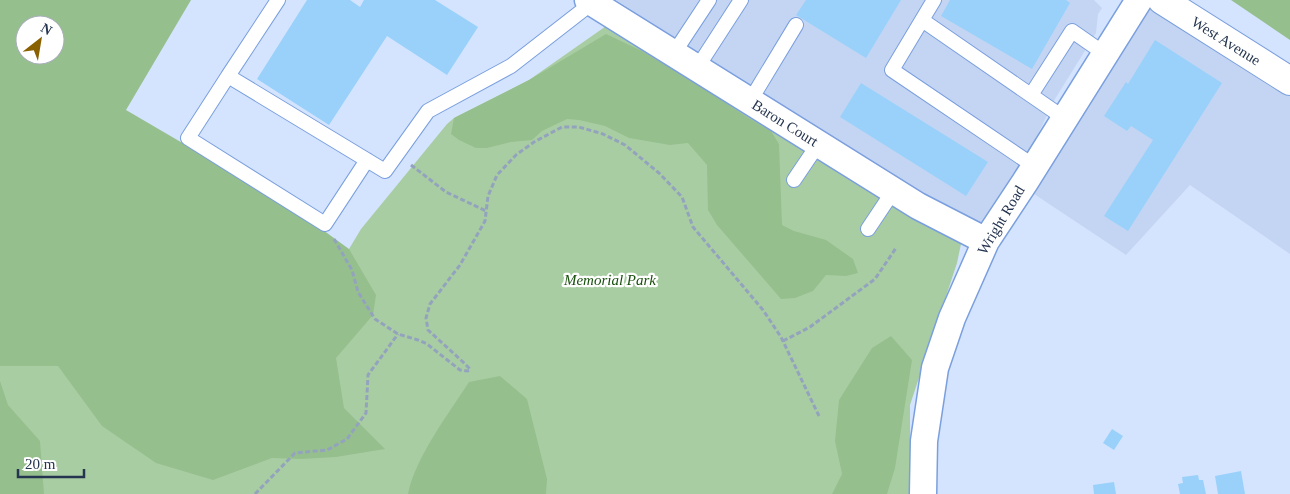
<svg xmlns="http://www.w3.org/2000/svg" width="1290" height="494" font-family="'Times New Roman',serif">
<style>
.built{fill:#c4d5f3}
.green{fill:#a9cda2}
.forest{fill:#95bf8d;fill-rule:evenodd}
.building{fill:#99d1fa}
.lines{fill:none;stroke-linecap:round;stroke-linejoin:round}
.service-casing{stroke:#7a9fde;stroke-width:16}
.minor-casing{stroke:#7a9fde;stroke-width:29}
.primary-casing{stroke:#7a9fde;stroke-width:30}
.path{stroke:#93a3be;stroke-width:3;stroke-dasharray:5 2.5;stroke-linecap:butt}
.service{stroke:#fff;stroke-width:14}
.minor{stroke:#fff;stroke-width:26}
.primary{stroke:#fff;stroke-width:28}
.labels{text-anchor:middle;stroke-width:4.5;stroke-linejoin:round;paint-order:stroke}
.street-label{font-size:15px;fill:#25354f;stroke:#fff}
.park-label{font-size:15px;font-style:italic;fill:#17500c;stroke:#fff}
</style>
<rect width="100%" height="100%" fill="#d4e4ff"/>
<path class="built" d="M616 0H1094L1102 8 1098 14 1096 33 1055 99 986 241 819 130Z
M1139 0 1290 81V254L1190 185 1126 255 1022 186Z"/>
<path class="green" d="M609 24 961 244 957 263 910 405V494H0V352L349 249 361 229 447 124 454 118 529 80Z"/>
<path class="forest" d="M0 0H191L126 110 290 206 349 249 376 295 373 315 336 358 344 408 385 449 336 457 301 459 272 458 213 480 156 463 102 426 58 366H0ZM25 25H55V55H25Z
M1231 0H1290V40Z
M606 34 642 51 702 87 747 117 771 131 779 144 782 225 794 231 826 240 853 259 858 273 846 276 826 275 813 291 795 298 781 299 717 225 708 210 707 165 688 143 670 145 629 138 605 126 579 120 567 119 542 131 532 140 511 142 487 148H476L459 140 451 134 454 118 529 80Z
M891 336 912 360 895 468 887 494H832L842 474 835 441 839 400 872 348Z
M500 376 527 399 547 479 546 494H408C415 458 449 413 469 382Z
M0 381 8 405 40 441 44 494H0Z"/>
<path class="building" d="M307 0H350L360 7 364 0H435L478 27 447 75 387 36 329 125 257 79Z
M806 0H901L866 58 796 15Z
M950 0H1066L1070 3 1032 69 941 16Z
M1155 40 1222 83 1128 231 1104 216 1153 140 1131 126 1127 131 1104 116 1126 82 1128 84Z
M861 83 988 162 966 196 840 117Z
M1112 429 1123 436 1114 450 1103 443Z
M1241 471 1245 494H1218L1215 476Z
M1198 475 1199 480H1203L1206 494H1180L1178 484 1183 483 1182 477Z
M1114 482 1116 494H1094L1093 485Z"/>
<g class="lines">
<defs>
<path id="service" d="M278 0 228 76 385 171 428 111 511 66 592 3
M934 0 892 70 1034 166
M922 20 1064 118
M674 53 709 0
M697 68 741 0
M228 76 188 138 325 224 367 160
M1031 95 1072 31 1105 54
M750 101 796 25
M794 180 819 143
M868 229 894 190"/>
<path id="minor" d="M588 0 918 206 986 241
M923 494 924 441 935 368 952 318 986 241 1025 182 1139 0"/>
<path id="primary" d="M1162 0 1290 81"/>
</defs>
<use href="#service" class="service-casing"/>
<use href="#minor" class="minor-casing"/>
<use href="#primary" class="primary-casing"/>
<path class="path" d="M411 165 446 192 486 211
M334 239 352 270 358 292 375 319 398 334 418 340 427 344 460 370 467 371 470 370 469 368 462 361 428 330 426 318 430 304 460 265 485 221 488 196 497 175 516 155 534 142 562 127H579L603 134 625 145 659 173 682 197 693 227 763 310 781 337 819 416
M783 341 810 327 875 279 896 248
M255 494 295 453 327 450 347 439 366 413 368 375 398 334"/>
<use href="#service" class="service"/>
<use href="#minor" class="minor"/>
<use href="#primary" class="primary"/>
</g>
<g class="labels">
<g class="street-label">
<text transform="translate(1226 41) rotate(32)" y="5">West Avenue</text>
<text transform="translate(785 123) rotate(32)" y="5">Baron Court</text>
<text transform="translate(1001 220) rotate(-59)" y="5">Wright Road</text>
</g>
<g class="park-label">
<text x="610" y="285">Memorial Park</text>
</g>
</g>
<g transform="translate(40 40) rotate(31)"><circle r="24" fill="#ffffff" stroke="#a8aeb9"/>
<path d="M0-4L9 19L0 12L-9 19Z" fill="#896100"/>
<text y="-8" font-size="14" font-weight="bold" text-anchor="middle" fill="#25354f">N</text>
</g>
<path d="M18 469v8h66v-8" fill="none" stroke="#25354f" stroke-width="2.5"/>
<text x="25" y="469" font-size="15" fill="#25354f" stroke="#ffffff" stroke-width="4" paint-order="stroke">20 m</text>
</svg>
